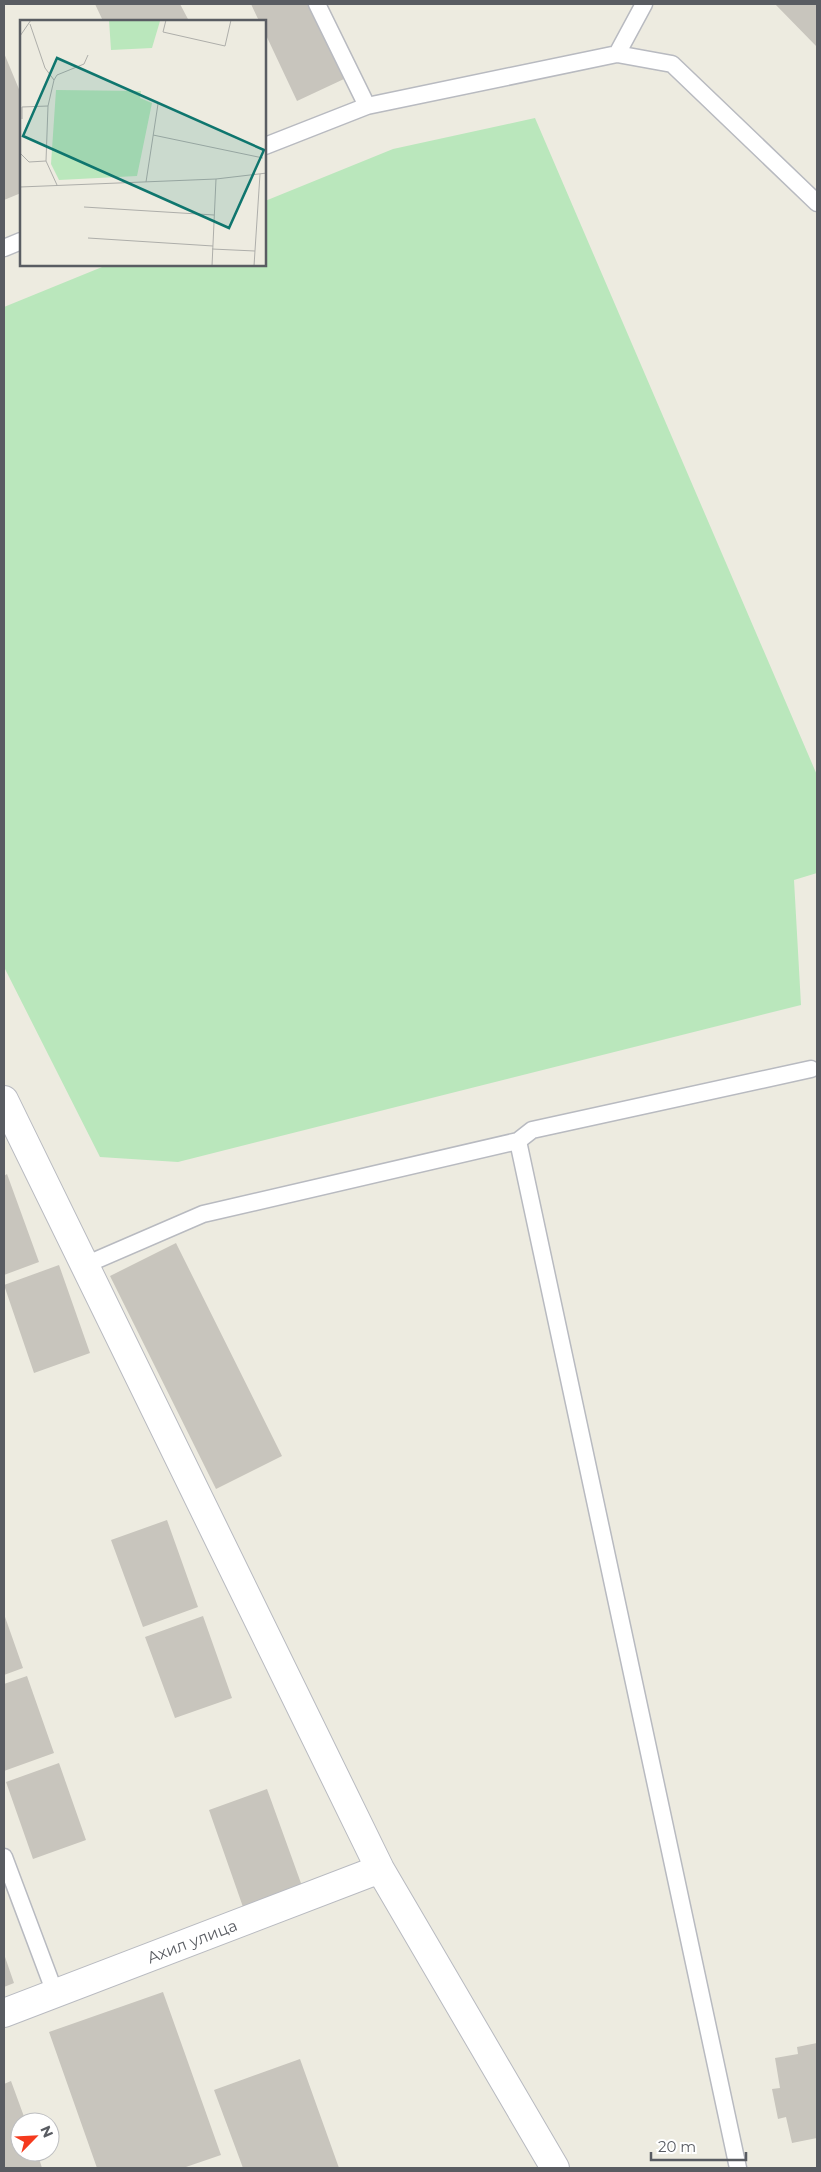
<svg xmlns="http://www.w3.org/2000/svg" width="821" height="2172" font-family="Montserrat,sans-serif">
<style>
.green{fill:#bae7bc}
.building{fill:#c8c5bd}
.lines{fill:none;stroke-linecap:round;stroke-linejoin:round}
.lane-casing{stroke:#b8bac0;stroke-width:19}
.street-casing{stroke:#b8bac0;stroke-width:30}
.lane{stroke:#fff;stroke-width:16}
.street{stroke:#fff;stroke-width:28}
.labels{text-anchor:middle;stroke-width:4;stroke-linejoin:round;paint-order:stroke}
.street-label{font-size:16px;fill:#595c62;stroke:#fff}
.inset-road{fill:none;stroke:#aeaeaa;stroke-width:1}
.view{fill:#0f766e;fill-opacity:0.15;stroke:#0f766e;stroke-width:2.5}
.inset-edge{fill:none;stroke:#595c62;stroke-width:2.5}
</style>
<rect width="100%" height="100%" fill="#edebe0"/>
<path class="green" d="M535 118 817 775V873L794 880 801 1005 178 1162 100 1157 4 967V307L107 265H265V201L393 149Z"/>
<path class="building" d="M95 4H180L189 21H103Z
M251 4H309L344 79 297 101 265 33V21H259Z
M775 4H817V47Z
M4 53 21 94V193L4 200Z
M7 1174 39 1262 4 1275V1176Z
M176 1243 282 1456 216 1489 110 1276Z
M59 1265 90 1353 34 1373 4 1285Z
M167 1520 198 1607 143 1627 111 1540Z
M4 1614 23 1668 4 1675Z
M203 1616 232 1698 175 1718 145 1637Z
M27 1676 54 1753 4 1771V1684Z
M59 1763 86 1840 33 1859 6 1782Z
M267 1789 302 1886 243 1907 209 1810Z
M4 1954 14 1983 4 1987Z
M163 1992 221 2155 183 2168H97L49 2032Z
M817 2043V2138L792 2143 786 2117 778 2119 772 2089 780 2088 775 2058 798 2054 797 2047Z
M300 2059 339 2168H243L214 2090Z
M11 2081 26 2122H20V2152H37L42 2168H4V2084Z"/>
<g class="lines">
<defs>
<path id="lane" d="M317 4 367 106
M617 54 672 64 817 203
M265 146 367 106 617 54 644 4
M4 248 21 241
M518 1141 738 2168
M85 1265 203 1214 518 1141 532 1130 811 1069
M4 1857 55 1993"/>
<path id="street" d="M4 1100 380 1869 555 2168
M4 2013 380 1869"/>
</defs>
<use href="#lane" class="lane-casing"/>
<use href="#street" class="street-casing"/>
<use href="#lane" class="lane"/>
<use href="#street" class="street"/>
</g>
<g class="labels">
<g class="street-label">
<text transform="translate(192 1941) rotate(-21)" y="6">Ахил улица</text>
</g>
</g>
<g transform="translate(20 20)">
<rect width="246" height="246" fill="#edebe0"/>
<path d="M89 0 140 1 132 28 91 30ZM36 70 121 71 120 78 132 83 117 156 39 160 31 144Z" fill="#bae7bc"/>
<path class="inset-road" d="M146 0 143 12 205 26 211 0M10 4 25 48 34 60 28 86 26 141 37 165M0 16 11 0M34 60 37 55 64 44 68 35M2 99V87L28 86M133 115 243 138M0 133 9 142 26 141M126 162 138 84M0 167 196 159 247 153M64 187 194 195M68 218 193 226M192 229 235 231M192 246 196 159M234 246 240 154"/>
<path class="view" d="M37 38 244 130 209 208 3 116Z"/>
<rect width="246" height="246" class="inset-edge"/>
</g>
<rect width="821" height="2172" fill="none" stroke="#595c62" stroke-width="10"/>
<g transform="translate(35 2137) rotate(66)"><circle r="24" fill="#ffffff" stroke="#bdbec0"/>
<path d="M0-4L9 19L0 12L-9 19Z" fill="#f53a1e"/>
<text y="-8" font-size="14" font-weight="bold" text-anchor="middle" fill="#595c62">N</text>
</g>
<path d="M651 2152v8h95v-8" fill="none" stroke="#595c62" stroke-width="2.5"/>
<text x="658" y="2152" font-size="15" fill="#595c62" stroke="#ffffff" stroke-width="4" paint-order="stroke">20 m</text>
</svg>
